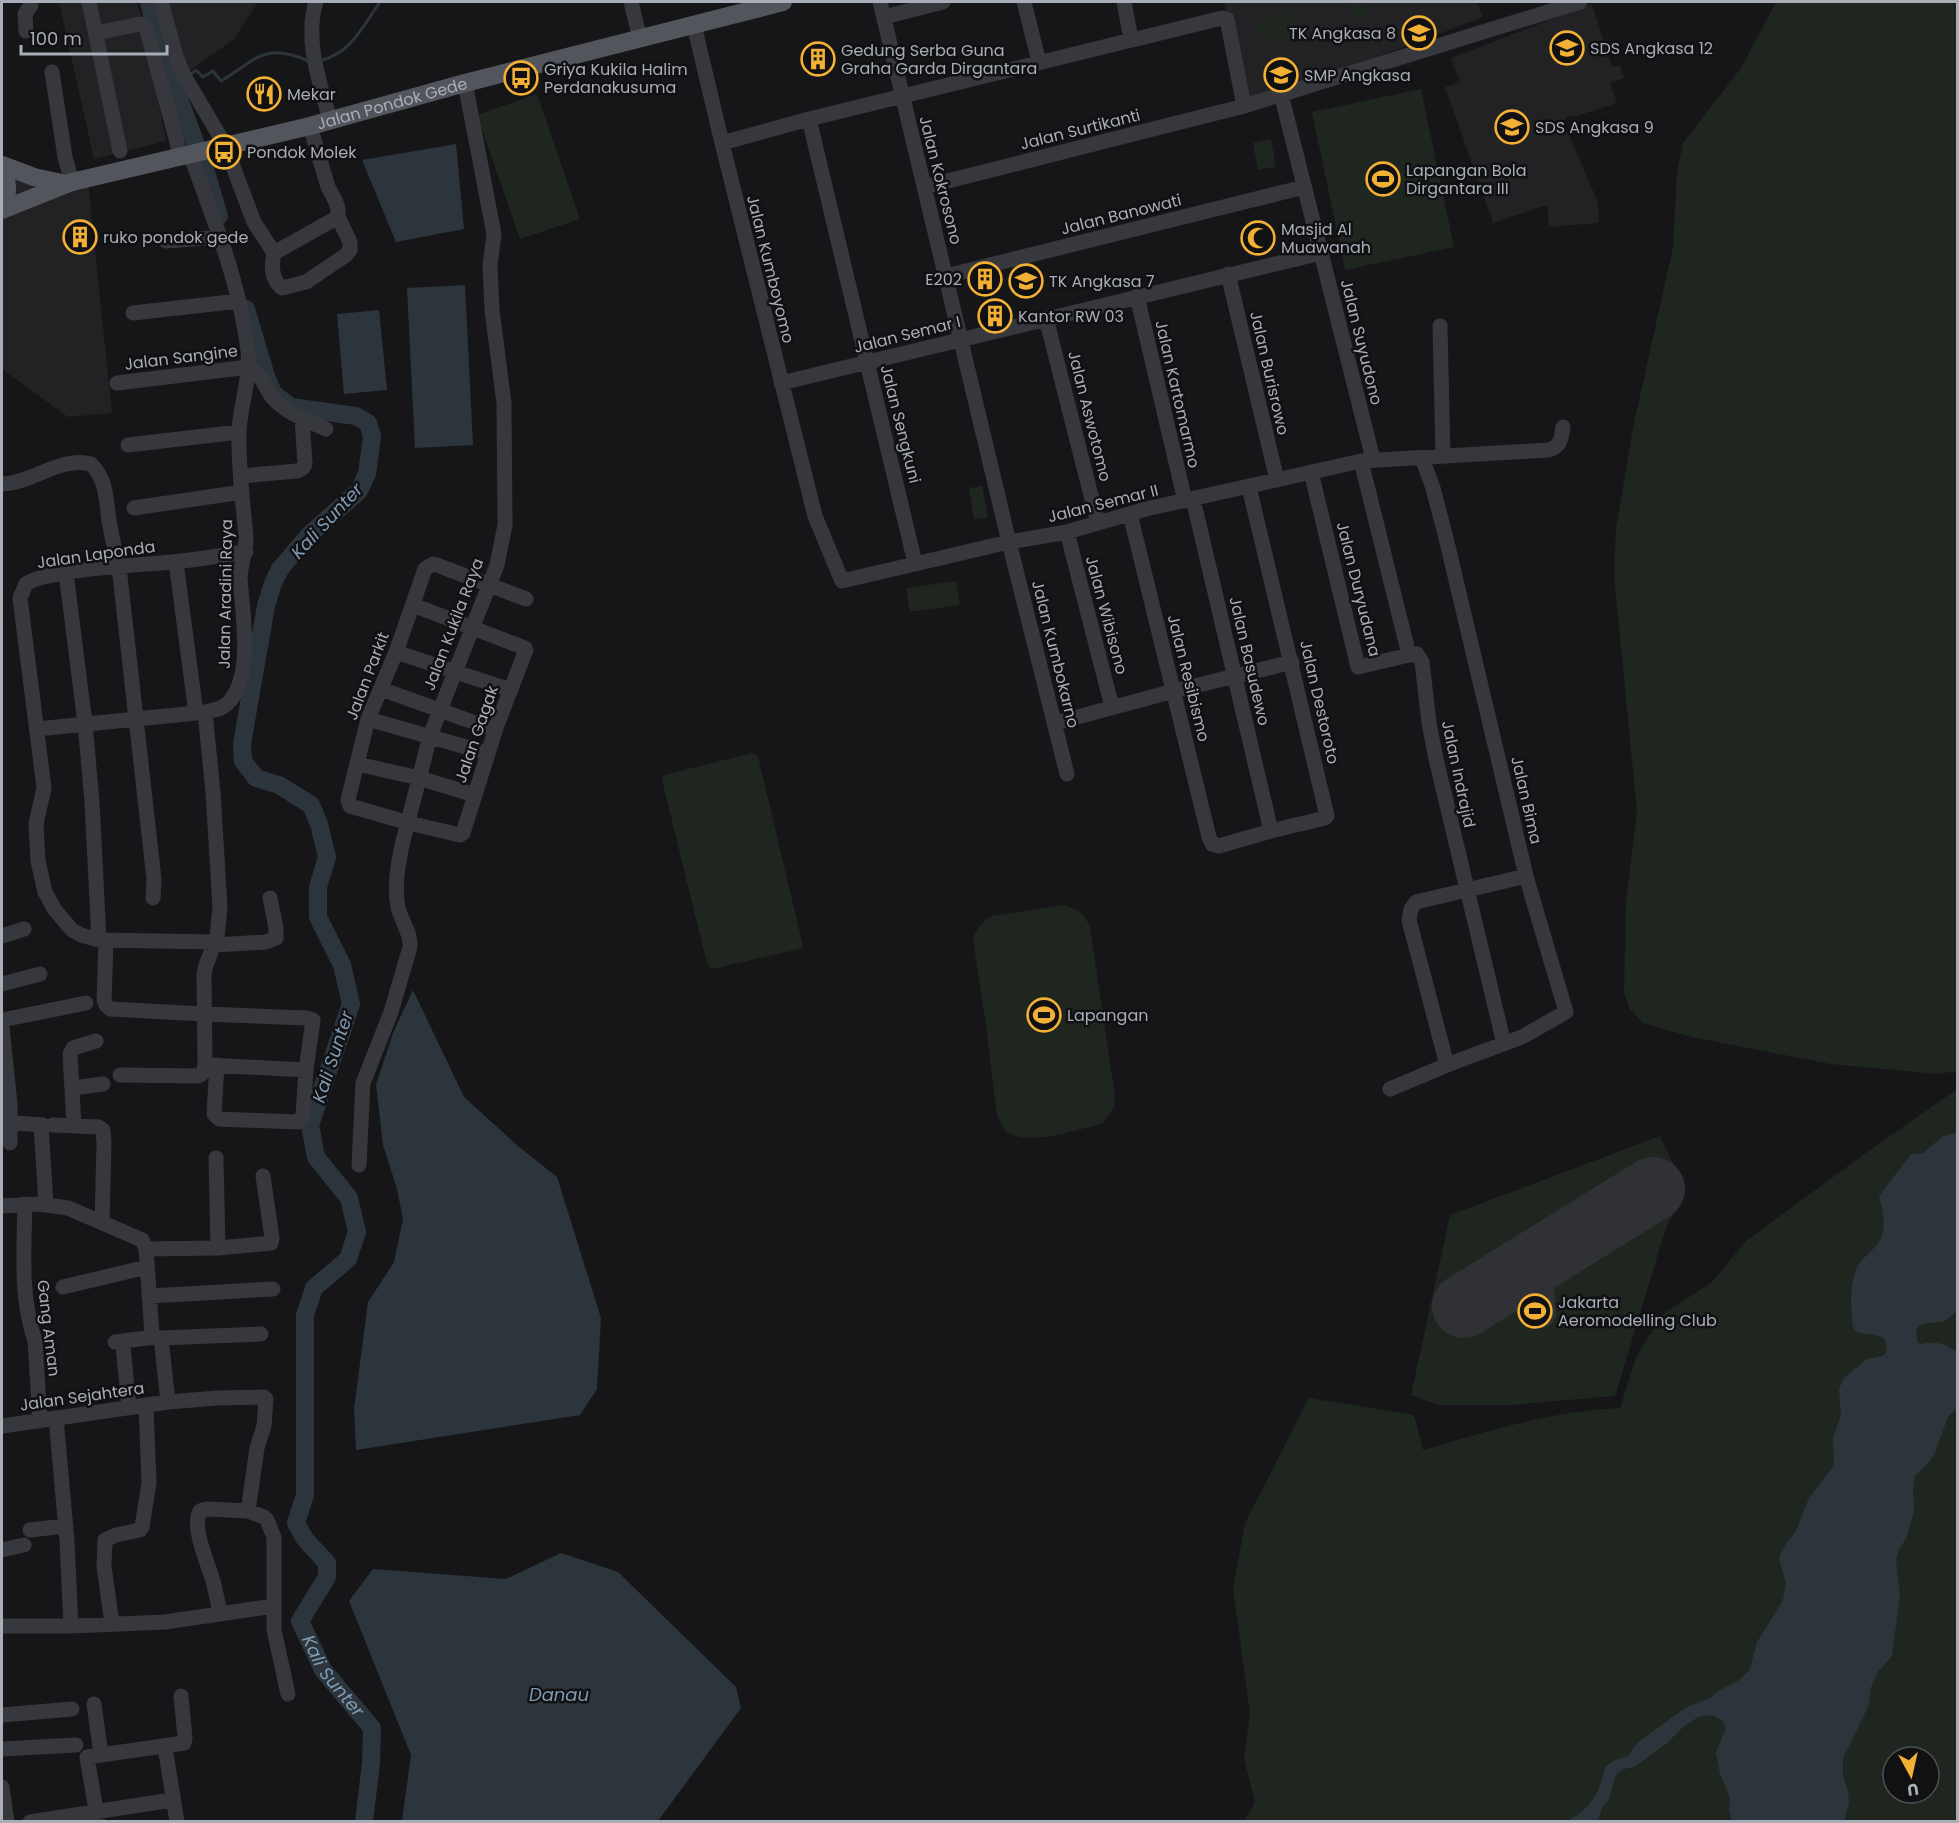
<svg xmlns="http://www.w3.org/2000/svg" width="1959" height="1823" font-family="Poppins,sans-serif">
<style>
.built{fill:#222225}
.green{fill:#1e261f;fill-rule:evenodd}
.water{fill:#2c353c}
.lines{fill:none;stroke-linecap:round;stroke-linejoin:round}
.stream{stroke:#2c353c;stroke-width:3}
.river{stroke:#2c353c;stroke-width:18}
.taxiway{stroke:#303135;stroke-width:26}
.runway{stroke:#303135;stroke-width:64}
.minor{stroke:#37383d;stroke-width:15}
.major{stroke:#53555c;stroke-width:18}
.labels{text-anchor:middle;stroke-width:5;stroke-linejoin:round;paint-order:stroke}
.poi-label{font-size:16px;fill:#a8adb8;stroke:#111113;text-anchor:start}
.street-label{font-size:16px;fill:#a8adb8;stroke:#111113}
.water-label{font-size:18px;font-style:italic;fill:#7f9bb3;stroke:#111113}
</style>
<rect width="100%" height="100%" fill="#161618"/>
<path class="built" d="M59 2H136L143 20 166 141 94 159Z
M165 2H258L234 39 187 73Z
M1224 2H1477L1483 17 1402 48 1244 102Z
M1592 4 1612 67 1620 65 1624 78 1610 83 1617 103 1574 117 1571 115 1563 121 1595 195 1598 205 1599 223 1549 227 1547 205 1493 223 1445 87 1460 82 1451 58Z
M2 157 46 176 87 172 112 413 68 417 2 369Z"/>
<path class="green" d="M1348 2H1365L1370 14 1355 20Z
M1776 2H1957L1958 1071 1938 1074 1830 1064 1692 1037 1643 1023 1629 1008 1624 993 1626 901 1637 811 1614 577 1616 529 1633 428 1673 247 1677 172 1683 143 1741 68Z
M1296 9 1304 31 1263 44 1256 22Z
M1421 89 1454 247 1345 270 1312 112Z
M537 94 580 219 520 239 477 115Z
M1271 139 1276 167 1258 170 1253 143Z
M982 486 988 517 974 519 969 488Z
M956 581 960 605 910 612 906 588Z
M752 753 758 756 803 946 800 949 711 969 707 964 662 780 664 775Z
M1064 905C1078 909 1084 913 1090 927L1115 1096 1114 1107 1103 1123C1081 1129 1024 1148 1006 1131 1000 1125 998 1117 996 1109L986 1026 973 940C976 928 982 922 992 916Z
M1957 1089V1821H1244L1255 1803 1244 1758 1250 1713 1233 1589 1245 1523 1309 1398 1414 1415 1423 1450C1487 1431 1553 1411 1620 1408L1637 1355 1664 1313 1711 1283 1746 1241 1867 1152ZM1893 1757H1929V1793H1893Z
M1660 1136 1686 1191 1666 1228 1615 1396 1510 1405H1438L1411 1395 1450 1215Z"/>
<path class="water" d="M456 144 464 229 396 242 362 160Z
M465 285 473 445 415 448 407 288Z
M379 310 387 390 344 394 337 314Z
M413 990 464 1097 518 1146 557 1177 601 1318 597 1389 580 1415 356 1450 354 1409 368 1302 394 1262 403 1219 397 1189 383 1145 376 1085 393 1033Z
M1957 1133V1311L1945 1321 1922 1324 1916 1329 1917 1341 1920 1344C1936 1341 1945 1343 1957 1352V1408L1948 1417 1935 1452 1930 1461 1915 1476 1913 1489 1914 1511 1906 1539 1899 1549 1896 1560 1900 1595 1892 1656 1877 1673 1870 1690 1869 1705 1843 1758V1775L1848 1792 1849 1803 1844 1821H1732L1729 1809 1730 1797 1720 1774 1716 1752 1726 1728 1723 1721 1712 1715 1698 1717 1683 1727 1667 1743 1636 1766 1621 1770 1615 1776 1609 1800 1602 1808 1598 1821H1568C1594 1805 1598 1796 1605 1767L1613 1761 1629 1755 1636 1744 1685 1708 1710 1698 1720 1690 1739 1680 1749 1671 1757 1642 1783 1600 1786 1583 1779 1558 1786 1543 1795 1533 1809 1498 1834 1465 1833 1438 1841 1415 1839 1389 1844 1378 1867 1359 1883 1356 1887 1351 1885 1339C1872 1331 1868 1338 1854 1330 1850 1314 1849 1281 1858 1266 1862 1258 1871 1252 1877 1245 1888 1231 1883 1211 1879 1196L1911 1154 1923 1153 1943 1136Z
M561 1553 618 1572 736 1687 741 1708 658 1821H402L411 1755 349 1601 373 1569 506 1579Z"/>
<g class="lines">
<path class="stream" d="M319 61C351 54 363 26 380 2
M190 75 196 70 203 77 213 71 221 81C259 58 264 42 309 61
M174 85 182 80"/>
<g class="river">
<path d="M149 2 160 48 205 169 219 216"/>
<path id="s1" d="M246 309 266 376 273 393 291 407 356 416 368 423 372 436 367 474 359 491 309 535 280 569 273 583 266 606 242 744 243 761 256 778 279 785 311 805 319 824 327 857 318 887V917L342 965 351 1004 310 1125 316 1157 349 1198 357 1232 348 1259 314 1288 305 1315V1495L296 1523 305 1539 327 1563V1577L300 1621 323 1670 372 1728 371 1763 364 1822"/>
</g>
<path class="taxiway" d="M1539 1260 1543 1314"/>
<path class="runway" d="M1464 1306 1653 1189"/>
<path class="minor" d="M89 2 120 151
M161 2 176 56 183 74 225 145 254 222 274 253
M316 2C304 40 320 83 330 120
M631 2 640 39
M880 2 1009 542 1067 774
M1024 2 1039 62
M1124 2 1131 39
M884 17 943 2
M694 25 722 143
M26 31 25 14 31 5V2
M96 33 140 24 146 27 181 157
M52 72 65 157 72 182
M1281 94 1373 459
M1244 106 1227 19 1222 18 809 119 722 143 815 516 842 581 1009 542 1067 532 1146 509 1361 461 1548 450C1561 447 1561 439 1563 427
M809 119 915 563
M924 187 1244 106 1580 2
M166 241 220 237
M274 253C271 266 271 279 282 288L306 282 346 255 350 250V242L338 217V208L335 200 328 187 310 126
M274 253 338 217
M1228 274 1277 480
M946 276 1304 187
M1137 296 1185 501
M133 313 239 301
M1046 318 1098 523
M1440 326 1443 457
M117 383 249 367C261 373 264 386 272 397 286 413 306 420 326 429
M781 383 1321 253
M128 445 239 432
M1361 461 1409 655 1417 654 1422 662 1429 723 1436 759 1504 1044
M1311 472 1358 667 1409 655
M241 476 297 471 303 468 305 464 302 418
M2 484C33 483 60 456 91 464 107 480 106 500 109 521 112 537 115 552 119 567L154 879 153 898
M1193 499 1271 831
M134 508 242 492
M1130 514 1209 837 1212 844 1219 846 1271 831 1325 818 1327 816 1249 487
M1067 532 1112 707
M176 562 196 713
M66 573 85 723 92 802 99 940
M413 605 525 648 526 650 497 725 463 833 460 835 409 823 350 806 348 800 368 719 396 652 425 569 433 564 437 565 526 599
M396 652 510 690
M381 689 495 730
M368 719 487 753
M1055 723 1174 691 1292 662
M37 729 196 713C206 712 219 711 227 704 255 677 242 612 240 577 241 563 246 552 246 537 243 503 238 467 239 432 240 405 251 378 248 351 240 283 213 218 190 154
M357 764 419 778 475 795
M2 936 24 929
M106 941 104 1000 106 1005 110 1009 204 1014 307 1018 313 1020 306 1070 303 1115 299 1122 219 1119 214 1114 217 1065
M216 942 99 940 81 935 72 930 55 910 45 892 38 861 36 824 44 788 20 598 26 584C47 569 142 565 172 562 197 560 222 555 246 552
M215 945 266 942 276 938V928L270 898
M2 984 40 974
M2 1020 86 1003
M2 1027 10 1104V1143
M208 1065 306 1070
M1447 1065 1409 920 1411 909 1416 902 1526 876
M120 1075 198 1076 203 1073 205 1065 204 974 206 965 217 937 220 907 213 792 205 712
M73 1088 103 1084
M1390 1089 1447 1065 1522 1037 1566 1012 1526 876 1446 538 1433 488 1422 458
M2 1122 43 1125
M41 1125 46 1204
M53 1125 99 1127 103 1130 104 1143 102 1223
M74 1125 70 1054 73 1048 96 1041
M216 1158 218 1248
M359 1165 363 1083 391 1012 410 947C411 932 401 921 398 907 394 887 398 865 402 845L430 736 497 565 505 525 504 403 492 310 490 265 494 234 465 83
M25 1204C24 1249 20 1298 35 1341L40 1421
M2 1206 39 1204 68 1208 142 1240 146 1249 152 1334 155 1337 161 1338 168 1402
M146 1249 218 1248 271 1243 272 1238 263 1176
M63 1287 147 1267
M149 1296 273 1289
M161 1338 261 1334
M115 1342 155 1337
M123 1346 129 1407
M56 1418 67 1541 71 1626
M2 1426 168 1402 217 1398 264 1397 266 1399 264 1426 257 1448 248 1511
M30 1530 65 1526
M2 1550 24 1545
M220 1614C218 1603 216 1592 213 1581 208 1563 191 1527 200 1511L207 1509 248 1511 264 1517 267 1520 274 1537V1630L288 1694
M112 1624 104 1566 105 1540 116 1535 140 1530 142 1527 149 1483 146 1405
M2 1626H71L165 1622 274 1606
M94 1704 101 1755
M2 1715 72 1709
M165 1747 177 1822
M2 1749 76 1745
M2 1787 7 1822
M30 1822 172 1800
M98 1822 87 1757 184 1743 185 1738 181 1696"/>
<g class="major">
<path d="M2 165 34 177 66 184"/>
<path d="M2 166C8 182 9 193 3 208"/>
<path id="s2" d="M2 210 72 182 310 126 465 83 783 2"/>
</g>
</g>
<defs>
<symbol id="school-ring" viewBox="-11 -11 22 22"><circle r="9.5" fill="#111113" stroke="#f2b134" stroke-width="1.5"/><path d="M0-5L7-2L0 1L-7-2ZM-4 1L0 2.5L4 1V4Q0 6-4 4Z" fill="#f2b134"/></symbol>
<symbol id="building-ring" viewBox="-11 -11 22 22"><circle r="9.5" fill="#111113" stroke="#f2b134" stroke-width="1.5"/><path d="M-4-6H4V6H1V3H-1V6H-4ZM-2.5-4.3h1.7v1.8h-1.7ZM.8-4.3h1.7v1.8H.8ZM-2.5-1h1.7V.8h-1.7ZM.8-1h1.7V.8H.8Z" fill="#f2b134"/></symbol>
<symbol id="bus-ring" viewBox="-11 -11 22 22"><circle r="9.5" fill="#111113" stroke="#f2b134" stroke-width="1.5"/><path d="M-5-6H5V4H4V6H2V4H-2V6H-4V4H-5ZM-3.5-4V0h7V-4ZM-3.5 1.2v1.5H-2V1.2ZM2 1.2v1.5H3.5V1.2Z" fill="#f2b134"/></symbol>
<symbol id="restaurant-ring" viewBox="-11 -11 22 22"><circle r="9.5" fill="#111113" stroke="#f2b134" stroke-width="1.5"/><path d="M-5-6h1v4h1v-4h1v4h1v-4h1v5L-1.5 .5V6h-2V.5L-5-1ZM5-6V6H3V1.5H1.5Q1.5-4 5-6Z" fill="#f2b134"/></symbol>
<symbol id="stadium-ring" viewBox="-11 -11 22 22"><circle r="9.5" fill="#111113" stroke="#f2b134" stroke-width="1.5"/><path d="M0-5a6.5 5 0 1 0 0 10a6.5 5 0 1 0 0-10ZM-3.5-1.8h7v3.6h-7Z" fill="#f2b134"/></symbol>
<symbol id="mosque-ring" viewBox="-11 -11 22 22"><circle r="9.5" fill="#111113" stroke="#f2b134" stroke-width="1.5"/><path d="M3.5-4.9A6 6 0 1 0 3.5 4.9A5 5 0 1 1 3.5-4.9Z" fill="#f2b134"/></symbol>
</defs>
<g fill-rule="evenodd">
<use href="#school-ring" x="1400" y="14" width="38" height="38"/>
<use href="#school-ring" x="1548" y="29" width="38" height="38"/>
<use href="#building-ring" x="799" y="40" width="38" height="38"/>
<use href="#school-ring" x="1262" y="56" width="38" height="38"/>
<use href="#bus-ring" x="502" y="59" width="38" height="38"/>
<use href="#restaurant-ring" x="245" y="75" width="38" height="38"/>
<use href="#school-ring" x="1493" y="108" width="38" height="38"/>
<use href="#bus-ring" x="205" y="133" width="38" height="38"/>
<use href="#stadium-ring" x="1364" y="160" width="38" height="38"/>
<use href="#building-ring" x="61" y="218" width="38" height="38"/>
<use href="#mosque-ring" x="1239" y="219" width="38" height="38"/>
<use href="#building-ring" x="966" y="260" width="38" height="38"/>
<use href="#school-ring" x="1007" y="262" width="38" height="38"/>
<use href="#building-ring" x="976" y="297" width="38" height="38"/>
<use href="#stadium-ring" x="1025" y="996" width="38" height="38"/>
<use href="#stadium-ring" x="1516" y="1292" width="38" height="38"/>
</g>
<g class="labels">
<g class="poi-label">
<text x="1396" y="39" text-anchor="end">TK Angkasa 8</text>
<text x="1590" y="54">SDS Angkasa 12</text>
<text x="841" y="56">Gedung Serba Guna<tspan x="841" dy="18">Graha Garda Dirgantara</tspan></text>
<text x="544" y="75">Griya Kukila Halim<tspan x="544" dy="18">Perdanakusuma</tspan></text>
<text x="1304" y="81">SMP Angkasa</text>
<text x="287" y="100">Mekar</text>
<text x="1535" y="133">SDS Angkasa 9</text>
<text x="247" y="158">Pondok Molek</text>
<text x="1406" y="176">Lapangan Bola<tspan x="1406" dy="18">Dirgantara III</tspan></text>
<text x="1281" y="235">Masjid Al<tspan x="1281" dy="18">Muawanah</tspan></text>
<text x="103" y="243">ruko pondok gede</text>
<text x="962" y="285" text-anchor="end">E202</text>
<text x="1049" y="287">TK Angkasa 7</text>
<text x="1018" y="322">Kantor RW 03</text>
<text x="1067" y="1021">Lapangan</text>
<text x="1558" y="1308">Jakarta<tspan x="1558" dy="18">Aeromodelling Club</tspan></text>
</g>
<g class="street-label">
<text dy="6" stroke="none"><textPath href="#s2" startOffset="405">Jalan Pondok Gede</textPath></text>
<text transform="translate(1080 129) rotate(-14)" y="6">Jalan Surtikanti</text>
<text transform="translate(941 180) rotate(76)" y="6">Jalan Kokrosono</text>
<text transform="translate(1121 214) rotate(-14)" y="6">Jalan Banowati</text>
<text transform="translate(771 269) rotate(76)" y="6">Jalan Kumboyomo</text>
<text transform="translate(907 334) rotate(-14)" y="6">Jalan Semar I</text>
<text transform="translate(1362 342) rotate(76)" y="6">Jalan Suyudono</text>
<text transform="translate(181 357) rotate(-7)" y="6">Jalan Sangine</text>
<text transform="translate(1270 373) rotate(77)" y="6">Jalan Burisrowo</text>
<text transform="translate(1178 394) rotate(77)" y="6">Jalan Kartomarmo</text>
<text transform="translate(1090 416) rotate(76)" y="6">Jalan Aswotomo</text>
<text transform="translate(901 424) rotate(76)" y="6">Jalan Sengkuni</text>
<text transform="translate(1103 503) rotate(-14)" y="6">Jalan Semar II</text>
<text transform="translate(96 554) rotate(-8)" y="6">Jalan Laponda</text>
<text transform="translate(1359 589) rotate(76)" y="6">Jalan Duryudana</text>
<text transform="translate(225 594) rotate(-89)" y="6">Jalan Aradini Raya</text>
<text transform="translate(1107 615) rotate(75)" y="6">Jalan Wibisono</text>
<text transform="translate(453 624) rotate(-69)" y="6">Jalan Kukila Raya</text>
<text transform="translate(1056 654) rotate(76)" y="6">Jalan Kumbokarno</text>
<text transform="translate(1250 661) rotate(77)" y="6">Jalan Basudewo</text>
<text transform="translate(367 676) rotate(-69)" y="6">Jalan Parkit</text>
<text transform="translate(1189 678) rotate(76)" y="6">Jalan Resibismo</text>
<text transform="translate(1320 702) rotate(77)" y="6">Jalan Destoroto</text>
<text transform="translate(476 734) rotate(-71)" y="6">Jalan Gagak</text>
<text transform="translate(1459 774) rotate(78)" y="6">Jalan Indrajid</text>
<text transform="translate(1527 800) rotate(77)" y="6">Jalan Bima</text>
<text transform="translate(49 1328) rotate(83)" y="6">Gang Aman</text>
<text transform="translate(82 1396) rotate(-8)" y="6">Jalan Sejahtera</text>
</g>
<g class="water-label">
<text transform="translate(327 521) rotate(-47)" y="6">Kali Sunter</text>
<text transform="translate(333 1057) rotate(-72)" y="6">Kali Sunter</text>
<text dy="6" stroke="none"><textPath href="#s1" startOffset="1602">Kali Sunter</textPath></text>
<text x="559" y="1701">Danau</text>
</g>
</g>
<rect width="1959" height="1823" fill="none" stroke="#a8adb8" stroke-width="6"/>
<g transform="translate(1911 1775) rotate(172)"><circle r="28" fill="#111113" stroke="#4d4f55" stroke-width="1.5"/>
<path d="M0-4.5L10 22L0 15L-10 22Z" fill="#f2b134"/>
<text y="-9" font-size="16" font-weight="bold" text-anchor="middle" fill="#a8adb8">U</text>
</g>
<path d="M21 45v9h146v-9" fill="none" stroke="#a8adb8" stroke-width="3"/>
<text x="30" y="45" font-size="18" fill="#a8adb8" stroke="#111113" stroke-width="4.5" paint-order="stroke">100 m</text>
</svg>
